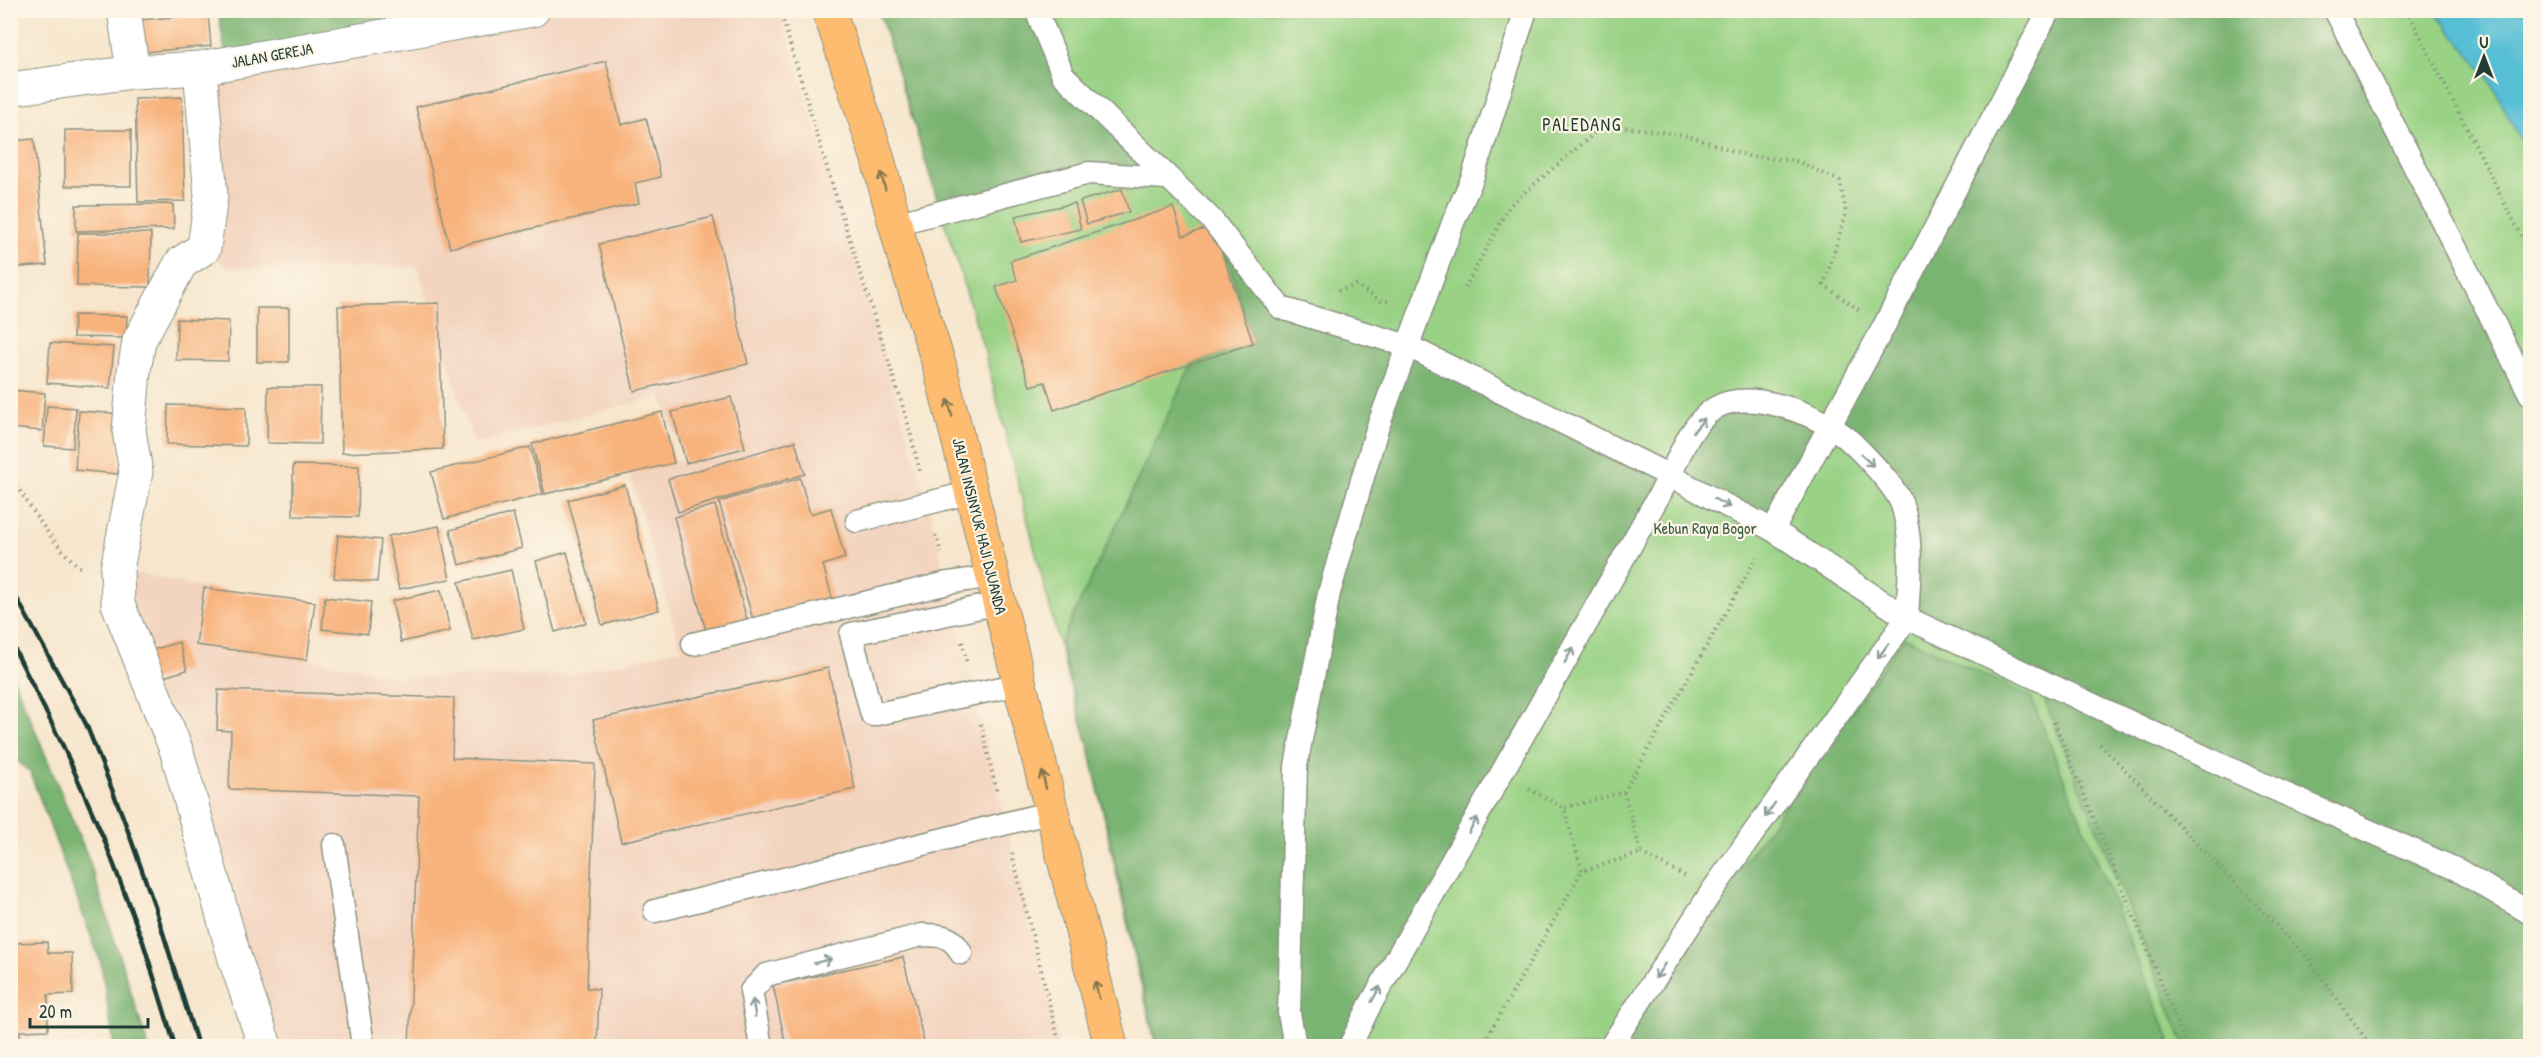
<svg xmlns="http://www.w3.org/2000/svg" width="2541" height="1057" font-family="'Patrick Hand',sans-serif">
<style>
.built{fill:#f3d4bf}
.green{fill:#99d285;stroke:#5c885c;stroke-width:1.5}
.forest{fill:#7ab472;stroke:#4c7853;stroke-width:1.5}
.water{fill:#57bfd5;stroke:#3b7e84;stroke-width:1.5}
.building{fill:#f8b27b}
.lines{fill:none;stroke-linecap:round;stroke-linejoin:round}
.lane-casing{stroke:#8b9280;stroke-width:25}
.street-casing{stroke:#8b9280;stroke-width:35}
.primary-casing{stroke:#8b9280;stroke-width:35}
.path{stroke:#8b9280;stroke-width:4;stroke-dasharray:1.5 4.5;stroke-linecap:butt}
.lane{stroke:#fff;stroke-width:22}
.street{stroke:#fff;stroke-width:33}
.primary{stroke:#febc70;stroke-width:33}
.rail{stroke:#1f3d34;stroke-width:4.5}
.oneway{stroke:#83764f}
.oneway2{stroke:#8f9e9a}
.labels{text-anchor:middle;stroke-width:4.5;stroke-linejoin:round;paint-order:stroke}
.street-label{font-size:16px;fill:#1f3d34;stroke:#fcf5e5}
.park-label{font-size:16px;fill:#375b44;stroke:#fcf5e5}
.neighbourhood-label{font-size:18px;letter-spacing:1.5px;fill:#1f3d34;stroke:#fcf5e5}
</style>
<rect width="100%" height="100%" fill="#fcf5e5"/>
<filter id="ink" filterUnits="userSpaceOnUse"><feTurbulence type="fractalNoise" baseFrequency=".0167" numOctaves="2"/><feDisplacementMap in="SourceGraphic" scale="12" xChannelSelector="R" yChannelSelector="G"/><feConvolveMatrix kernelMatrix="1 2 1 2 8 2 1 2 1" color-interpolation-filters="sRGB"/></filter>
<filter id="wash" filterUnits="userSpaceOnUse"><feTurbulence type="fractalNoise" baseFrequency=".008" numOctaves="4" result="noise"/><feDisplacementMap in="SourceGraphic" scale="24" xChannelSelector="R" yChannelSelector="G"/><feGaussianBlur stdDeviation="1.35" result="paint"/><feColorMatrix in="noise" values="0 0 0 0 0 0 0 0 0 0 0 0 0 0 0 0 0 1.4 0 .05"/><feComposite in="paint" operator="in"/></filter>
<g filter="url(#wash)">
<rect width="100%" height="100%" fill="#f7e6cd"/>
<path class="built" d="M522 11H780L928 504 1060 1046H267L149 682 188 670 179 641 138 653 117 569 204 588 315 602 307 660 355 667 396 678 570 675 681 649 629 473 684 461 661 396 474 444 418 267 228 268 204 248 200 68Z"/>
<path class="green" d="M879 11H2530V1046H1156L1137 968 1088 743 1068 679 984 349Z"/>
<path class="forest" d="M218 10 533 11 227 63Z
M879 11H1036L1063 75 1166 178 1089 173 941 211Z
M2049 11H2335L2530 389V1046H2185L2036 679 1907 618 1902 504 1836 430 1773 530 1671 476 1350 1046H1157L1088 743 1060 644 1192 364 1253 343 1218 231 1281 308 1408 346 1670 475 1726 403 1828 427Z
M1904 637 2031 697 2172 1046H1621L1715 904Z
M10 670 89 860 148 1046H114L101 963 30 772 11 755Z"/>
<path class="water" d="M2434 11H2522L2530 16V158L2488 77Z"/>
<g id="blocks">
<path class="building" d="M208 14 211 46 143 52 140 20Z
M606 61 621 125 646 118 661 177 635 183 639 203 450 248 416 107Z
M182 97 185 201 138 202 135 99Z
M65 130H131V186H65Z
M34 139 47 265 10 268V141Z
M1122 189 1129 212 1087 224 1080 201Z
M1075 203 1081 229 1021 242 1015 216Z
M173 204 174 229 76 231V205Z
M1173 207 1183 236 1213 226 1253 343 1054 410 1045 382 1030 386 996 287 1017 280 1010 261Z
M713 217 748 364 634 391 599 244Z
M78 233H151L150 287 77 286Z
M439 303 443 449 342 453 338 306Z
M257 308H289V362H257Z
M74 315 127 316 126 338 73 337Z
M177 319 229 321 228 361 176 360Z
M50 343 114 347 110 388 47 383Z
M268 387H321L320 444 267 443Z
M10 390 45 393 42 431 10 428Z
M731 397 745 448 686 463 672 412Z
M168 405 246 407V446L167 444Z
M47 406 76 408 73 448 44 446Z
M79 411 123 414 118 474 75 470Z
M662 412 674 463 545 494 532 444Z
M795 441 805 474 678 512 668 479Z
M530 447 543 494 444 519 431 472Z
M293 465 359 466 358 517 293 516Z
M800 478 810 514 831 508 845 558 823 565 833 601 754 623 719 502Z
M625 485 659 610 602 625 568 500Z
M715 505 749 627 708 638 674 517Z
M513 513 522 548 459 565 450 530Z
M439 526 450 579 399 589 388 536Z
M338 535 381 540 377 582 334 578Z
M567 552 586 623 555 632 536 561Z
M511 570 524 629 473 640 459 582Z
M204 588 315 602 307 660 196 645Z
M441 590 450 631 401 642 392 601Z
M325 597 371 602 368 634 322 629Z
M179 642 187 670 150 681 142 653Z
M828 668 855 789 621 842 593 720Z
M218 690 454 698 452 758 595 764 587 988 599 989 597 1046H409L419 796 229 789 231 731 217 730Z
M47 942 48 953H72L73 994 48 995V1030L20 1031V1046H10V943Z
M903 957 925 1046H786L773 985Z"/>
</g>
</g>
<g filter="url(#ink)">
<use href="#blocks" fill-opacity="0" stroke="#8b9280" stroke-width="1.5"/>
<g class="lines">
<defs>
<path id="lane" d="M1036 10 1063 75 1212 220 1281 308 1408 346 1670 476 1773 530 1907 618 1712 891 1611 1046
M2335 10 2530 394
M895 224 1089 173 1166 178
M857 521 972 492
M1773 530 1883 328 2049 10
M1000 603 851 634 872 715 1021 684
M693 644 948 583 994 576
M334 845 363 1046
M655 911 1052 812
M761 1046 751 991 766 975 922 935C941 935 952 935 961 953
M1295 1046 1289 1013 1296 766 1329 593 1377 429 1454 220 1472 179 1526 10
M1350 1046 1369 1007 1670 476C1681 451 1692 423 1715 408 1748 389 1807 411 1836 430 1853 441 1896 486 1902 505 1914 542 1909 580 1907 618L2265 785 2458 870 2530 913"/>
<path id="street" d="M124 10 133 72
M200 68 211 196 204 248 181 263 139 341 134 371 129 431 136 472 117 569 118 604 177 752 235 959 265 1046
M10 89 133 72 200 68 533 10"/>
<path id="primary" d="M829 10 877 156 903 253 939 364 1111 1046"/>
</defs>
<use href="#lane" class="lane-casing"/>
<use href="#street" class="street-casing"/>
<use href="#primary" class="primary-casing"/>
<path class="path" d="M780 10 828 171 907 420 920 472
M2407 10 2530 253
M1465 288 1510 205 1605 124 1689 136 1749 156 1797 161 1840 181 1846 213 1824 285 1859 310
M1338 291 1356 285 1381 301H1391
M10 476C32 508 51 544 81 568
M936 535 941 553
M962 642 967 664
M2054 722 2187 1046
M981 724 997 793
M2100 744 2306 956 2371 1046
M1529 789 1564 808
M1624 792 1641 853 1582 871 1564 808 1624 792 1757 557
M1012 853 1060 1046
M1641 853 1685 876
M1482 1046 1582 871"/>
<use href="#lane" class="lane"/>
<use href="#street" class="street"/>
<use href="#primary" class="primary"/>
<path class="rail" d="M10 586 86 724 123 817 155 907 198 1046
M10 640 63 746 104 839 143 942 175 1046"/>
</g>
<defs><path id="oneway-shaft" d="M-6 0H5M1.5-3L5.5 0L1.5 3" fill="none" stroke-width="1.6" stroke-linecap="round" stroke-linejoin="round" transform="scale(1.5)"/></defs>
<g class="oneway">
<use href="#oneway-shaft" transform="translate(883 181) rotate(-105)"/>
<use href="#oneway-shaft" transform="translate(950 408) rotate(-105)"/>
<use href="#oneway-shaft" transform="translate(1044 780) rotate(-103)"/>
<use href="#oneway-shaft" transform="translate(1097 990) rotate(-104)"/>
</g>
<g class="oneway2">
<use href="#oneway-shaft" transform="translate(1699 425) rotate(-50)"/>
<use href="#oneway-shaft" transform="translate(1867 460) rotate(43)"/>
<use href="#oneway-shaft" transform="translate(1722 503) rotate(28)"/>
<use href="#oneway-shaft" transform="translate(1883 651) rotate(126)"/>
<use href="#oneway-shaft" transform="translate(1569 655) rotate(-61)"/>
<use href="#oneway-shaft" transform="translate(1770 810) rotate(125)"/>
<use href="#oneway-shaft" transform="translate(1473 825) rotate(-60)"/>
<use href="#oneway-shaft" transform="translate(823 961) rotate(-14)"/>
<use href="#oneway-shaft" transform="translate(1660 971) rotate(123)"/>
<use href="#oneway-shaft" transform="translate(1376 994) rotate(-60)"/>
<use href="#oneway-shaft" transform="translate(754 1008) rotate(-99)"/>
</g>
</g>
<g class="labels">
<g class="street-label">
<text transform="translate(272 55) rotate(-10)" y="6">JALAN GEREJA</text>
<text transform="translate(980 526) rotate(76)" y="6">JALAN INSINYUR HAJI DJUANDA</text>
</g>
<g class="park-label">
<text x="1705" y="534">Kebun Raya Bogor</text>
</g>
<g class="neighbourhood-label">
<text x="1582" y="131">PALEDANG</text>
</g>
</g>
<rect width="2541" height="1057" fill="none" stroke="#fcf5e5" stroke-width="36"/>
<g transform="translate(2484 57)" stroke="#fcf5e5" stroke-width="4.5" paint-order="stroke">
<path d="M0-4.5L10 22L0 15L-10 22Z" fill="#1f3d34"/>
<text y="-9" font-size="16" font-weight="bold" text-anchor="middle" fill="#1f3d34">U</text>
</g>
<path d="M30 1018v9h118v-9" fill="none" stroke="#1f3d34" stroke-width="3"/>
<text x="39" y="1018" font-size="18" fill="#1f3d34" stroke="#fcf5e5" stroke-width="4.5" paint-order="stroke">20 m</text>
</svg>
